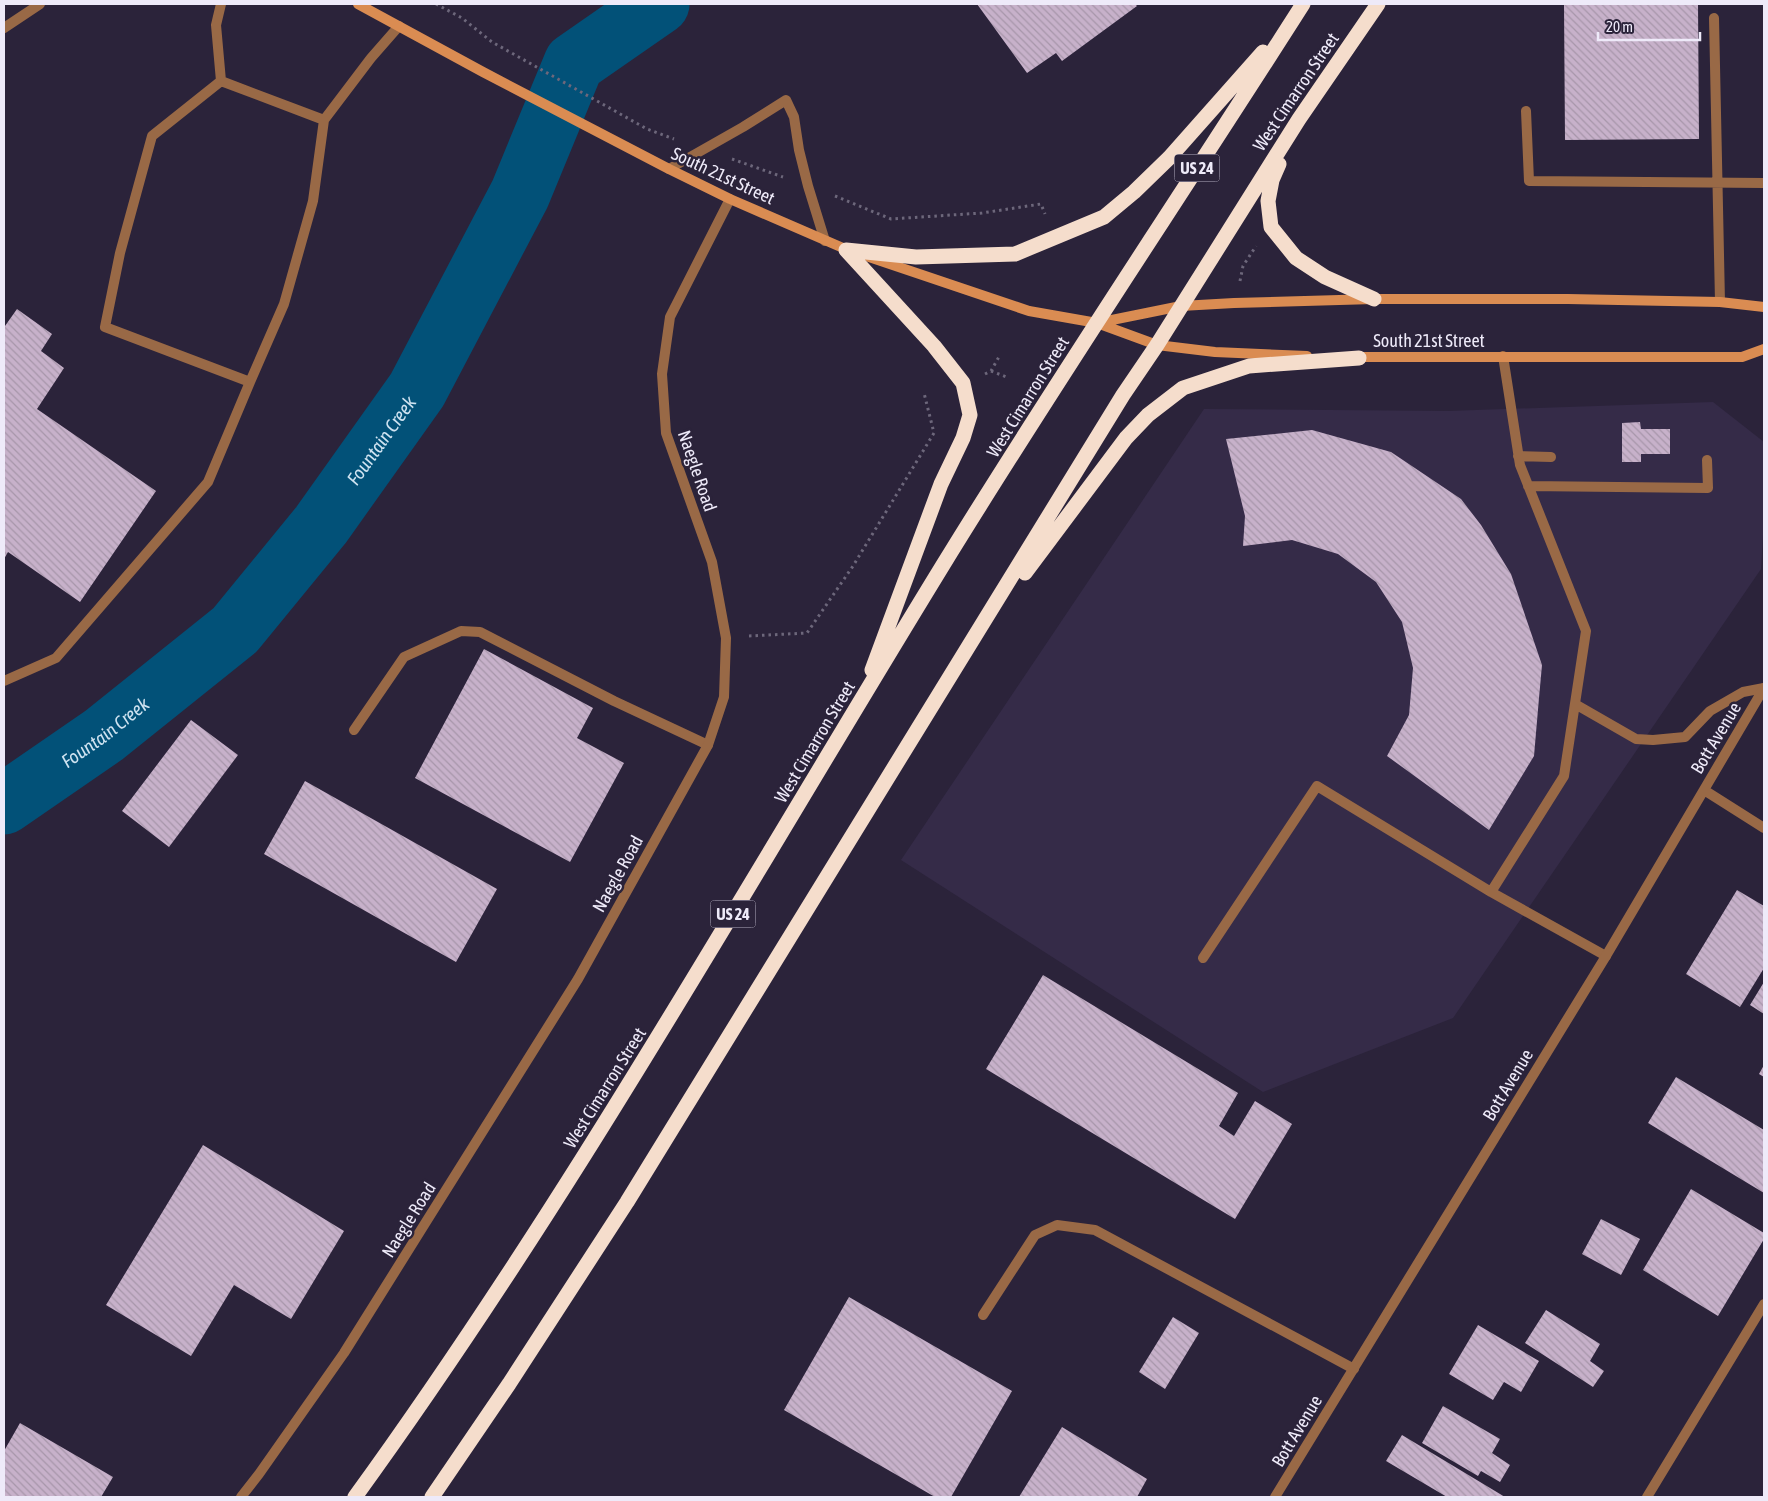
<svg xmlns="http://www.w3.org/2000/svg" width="1768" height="1501" font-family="'Asap Condensed',sans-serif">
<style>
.built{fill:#352b48}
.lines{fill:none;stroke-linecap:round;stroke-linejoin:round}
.river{stroke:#025178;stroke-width:61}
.building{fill:url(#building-back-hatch)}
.path{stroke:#6d677b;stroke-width:3;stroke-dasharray:2.5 4;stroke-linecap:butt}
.lane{stroke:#996946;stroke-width:10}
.street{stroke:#996946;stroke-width:10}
.secondary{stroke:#da8c52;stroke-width:10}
.highway{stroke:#f5ddcc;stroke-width:15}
.labels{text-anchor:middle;stroke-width:5;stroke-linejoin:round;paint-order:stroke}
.shield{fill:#2b233a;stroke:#b4aec0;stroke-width:1}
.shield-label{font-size:16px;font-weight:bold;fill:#eeeaf9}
.street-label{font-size:18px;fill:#eeeaf9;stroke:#2b233a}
.water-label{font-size:19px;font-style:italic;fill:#cfe3f1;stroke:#2b233a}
</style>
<defs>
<pattern id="building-back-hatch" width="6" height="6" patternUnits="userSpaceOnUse" patternTransform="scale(1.25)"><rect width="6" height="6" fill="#c7b1ca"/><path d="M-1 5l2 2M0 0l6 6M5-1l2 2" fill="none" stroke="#a796aa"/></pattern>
</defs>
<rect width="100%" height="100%" fill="#2b233a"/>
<path class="built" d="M1713 402 1764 442V518L1761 569 1453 1018 1263 1092 901 860 1204 409 1448 411Z"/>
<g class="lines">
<path class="river" id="s1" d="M4 804 104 735 235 630 321 525 417 390 520 194 574 63 659 4"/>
</g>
<path class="building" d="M977 4H1135L1137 6 1062 61 1056 53 1027 73Z
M1626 4H1698L1699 139 1565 140 1564 5Z
M17 309 52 334 41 351 64 368 37 409 156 491 80 602 8 552 4 559V326H5Z
M1640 422 1641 429H1670V454H1641V462H1622V423Z
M1312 430 1391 452 1461 499 1481 525 1511 574 1542 665 1539 698 1534 756 1489 830 1387 756 1409 715 1413 668 1402 622 1376 582 1338 554 1292 540 1243 546 1245 516 1226 439Z
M484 649 593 708 577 738 624 763 570 862 415 778Z
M191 720 238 755 169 847 122 811Z
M305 781 497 889 456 962 264 854Z
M1737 890 1764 906V968L1740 1007 1686 974Z
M1043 975 1238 1093 1219 1126 1234 1136 1255 1101 1292 1124 1235 1219 986 1069Z
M1764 982V1014L1750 1005Z
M1764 1065V1077L1759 1074Z
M1676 1077 1764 1130V1193L1648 1123Z
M203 1145 344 1231 291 1319 234 1285 191 1356 106 1305Z
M1691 1189 1764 1233V1239L1718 1316 1643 1270Z
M1601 1219 1640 1239 1621 1275 1582 1254Z
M849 1297 1012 1391 951 1497H935L784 1410Z
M1546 1310 1600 1344 1590 1361 1604 1371 1593 1387 1525 1343Z
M1173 1317 1199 1333 1165 1389 1139 1372Z
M1478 1325 1539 1361 1521 1392 1504 1382 1493 1400 1449 1374Z
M1443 1406 1500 1439 1492 1453 1510 1465 1500 1482 1481 1471 1478 1476 1422 1443Z
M20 1423 113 1477 101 1497H4V1451Z
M1062 1427 1147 1479 1137 1497H1019Z
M1402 1435 1505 1497H1447L1386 1461Z"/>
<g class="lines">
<path class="path" d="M436 4 462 18 492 42 647 129 674 139
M732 159 783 177
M835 196 891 219 982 213 1041 204 1045 214
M1240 281 1243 266 1256 246
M991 371 1009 378
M985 374 991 371 1000 355
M749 636 807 633 853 566 934 433 924 393"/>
<path class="lane" d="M221 4 216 25 221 81 324 120 371 58 399 26
M1714 18 1720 302
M4 28 40 4
M221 81 152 136 120 253 105 327 250 382 284 304 313 201 324 120
M1526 111 1529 181 1764 183
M669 169 743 127 786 100 794 117 799 150 808 186 825 241
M1518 456 1551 457
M1528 486 1708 488 1707 460
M4 681 56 658 208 482 250 382
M1575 704 1636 739 1653 740 1685 737 1710 711 1743 692 1764 688
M354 730 404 657 461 631 480 632 614 701 708 745
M1491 892 1564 776 1586 631 1520 465 1503 356
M1203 958 1317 786 1491 892 1606 956
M983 1315 1035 1235 1057 1225 1095 1230 1354 1369
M1647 1497 1764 1304"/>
<path class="street" d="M1704 790 1764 828
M241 1497 259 1474 344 1353 578 979 708 745 724 697 726 638 712 562 666 433 662 374 670 317 730 199
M1275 1497 1606 956 1764 688"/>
<path class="secondary" d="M358 4 483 72 669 169 730 199 850 251
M869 257 1029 311 1097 323 1157 345 1215 352 1307 356
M1097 323 1181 306 1234 303 1374 299H1568L1720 302 1764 307
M1354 357H1742L1764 349"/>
<path class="highway" d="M1279 164 1272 180 1268 201 1271 227 1296 258 1325 277 1374 299
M846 250 916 257 1015 254 1104 217 1134 192 1169 158 1263 52
M846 250 934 346 963 383 970 415 963 438 941 484 872 670
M1025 573 1126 438 1148 415 1183 388 1249 366 1359 358
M355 1497C571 1199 751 878 943 565 1059 376 1184 191 1303 4
M432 1497 509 1384 627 1202 1123 395 1157 345 1299 119 1378 4"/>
</g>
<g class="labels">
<g class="shield">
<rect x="1174.5" y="154.5" width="45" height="27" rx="4"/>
<rect x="710.5" y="900.5" width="45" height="27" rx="4"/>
</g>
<g class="shield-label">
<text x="1197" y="174">US 24</text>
<text x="733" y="920">US 24</text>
</g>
<g class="street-label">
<text transform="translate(1296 92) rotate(-56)" y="6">West Cimarron Street</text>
<text transform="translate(723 176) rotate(25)" y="6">South 21st Street</text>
<text x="1429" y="347">South 21st Street</text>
<text transform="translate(1028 397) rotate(-58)" y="6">West Cimarron Street</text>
<text transform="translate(697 471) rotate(71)" y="6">Naegle Road</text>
<text transform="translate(1716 738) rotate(-59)" y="6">Bott Avenue</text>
<text transform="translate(815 742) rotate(-59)" y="6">West Cimarron Street</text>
<text transform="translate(618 874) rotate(-61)" y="6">Naegle Road</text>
<text transform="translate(1508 1085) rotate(-59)" y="6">Bott Avenue</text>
<text transform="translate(605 1088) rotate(-58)" y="6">West Cimarron Street</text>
<text transform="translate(409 1220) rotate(-58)" y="6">Naegle Road</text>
<text transform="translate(1297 1431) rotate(-59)" y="6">Bott Avenue</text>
</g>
<g class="water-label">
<text dy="7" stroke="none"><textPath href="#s1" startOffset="529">Fountain Creek</textPath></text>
<text dy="7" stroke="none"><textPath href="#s1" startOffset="124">Fountain Creek</textPath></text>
</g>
</g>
<rect width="1768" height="1501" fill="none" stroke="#eeeaf9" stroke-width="10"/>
<path d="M1598 32v8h102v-8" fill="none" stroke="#eeeaf9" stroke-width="2.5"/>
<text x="1606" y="32" font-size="15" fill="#eeeaf9" stroke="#2b233a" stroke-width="4" paint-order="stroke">20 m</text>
</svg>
